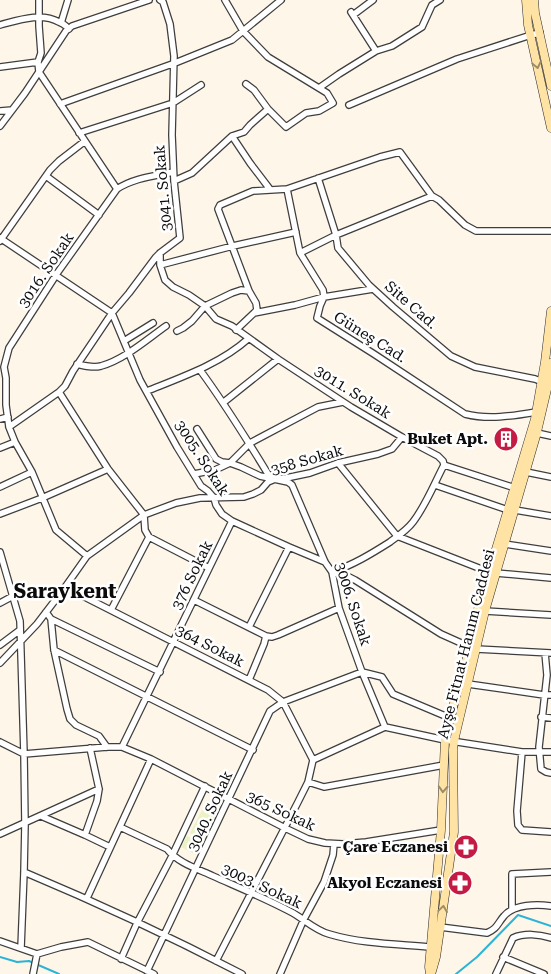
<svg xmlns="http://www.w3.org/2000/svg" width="551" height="974" font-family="'Roboto Serif',serif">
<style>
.pitch{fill:#ebf2c3}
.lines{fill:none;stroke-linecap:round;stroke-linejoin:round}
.stream{stroke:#2cb4d6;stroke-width:2}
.street-casing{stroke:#3e3e3e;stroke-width:8}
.secondary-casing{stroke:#2d2d2d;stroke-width:9}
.street{stroke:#fff;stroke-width:5.5}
.secondary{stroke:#ffe3a5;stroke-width:8}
.oneway{stroke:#9d8d67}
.labels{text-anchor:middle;stroke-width:5;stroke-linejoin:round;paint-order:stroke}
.street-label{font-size:15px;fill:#0b0b0b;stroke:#fff}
.poi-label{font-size:15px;font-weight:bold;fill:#0b0b0b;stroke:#fff;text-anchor:end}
.district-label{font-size:20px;font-weight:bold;fill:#0b0b0b;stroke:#fff}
</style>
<rect width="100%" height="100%" fill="#fff6ea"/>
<path class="pitch" d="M202 810 215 816 203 840 190 833Z
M187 836 201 843 196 855 181 847Z"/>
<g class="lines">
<path class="stream" d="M0 957 17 962 29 961 59 974
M456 974 477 957 518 915 551 926"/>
<defs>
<path id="street" d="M39 0V26L41 53 38 62 39 72 117 189
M225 0 243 31 268 57 327 93 333 103 319 111 306 113 286 127 268 109 254 90 246 84
M351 12 376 51
M353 15 373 0
M61 23 68 0
M0 25C19 20 41 12 59 22 63 23 66 26 69 29
M0 67 38 62
M319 88 339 74 376 51 392 46 422 27 432 5 440 0
M60 104 175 63 232 40 281 0
M349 105 457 59 531 35 540 33
M0 111 12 110
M0 126 25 93 66 31 72 26 149 0
M79 133 173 103 201 85
M232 136 250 163 269 188V190
M46 176 99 215
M318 178 336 235 338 248 369 285 393 307 451 356 475 367 535 379 545 383
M174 181 192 173 232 136 244 132 250 125 268 109
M287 189 300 253 323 290 324 297 320 306 317 318 374 354 465 414C489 420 512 416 536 412
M0 238 112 313 140 380 177 447 201 486 208 491 214 498 216 505 222 514 232 521 289 547 325 562
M0 241 50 170 59 161 85 141
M160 253V265L165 280 173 287 189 295 205 306 216 319 232 326 278 359 351 407 402 437 438 456 443 461 444 465C434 484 426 505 413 522 407 530 398 536 390 542 371 554 353 565 332 572
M300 253 336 235 432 196
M160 265 233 246 296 232
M254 313 257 310 256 303 249 291 218 209 220 205 253 191 287 189 380 157 400 152 432 196 439 200 465 225 476 231H551
M236 330 254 313 295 305 324 297 373 289
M177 331 183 328 192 321 205 306 232 293 241 290 249 291
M124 341 153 323
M77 364C85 366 93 368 101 366 125 359 146 340 166 326
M200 370C225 404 246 438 268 474L273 477
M147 391C182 377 220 364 248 339
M224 402 278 359
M0 419 8 417
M9 427 59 392 65 386 73 371 112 313 129 293 156 257 160 253 180 238 174 181 172 135 174 56 170 24 163 2 160 0
M197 429 216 459 222 462 230 463 241 467 260 476 288 482 292 485 325 562 332 572 339 608 362 672 385 727 445 740 522 752H551
M537 433 551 436
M0 448 15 442
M338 463 397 536 489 572
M444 465 515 488
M526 472 551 477
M194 474 215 470 230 463 250 443 318 407 343 402
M435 485 508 510
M0 487 32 472
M515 510 551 516
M0 514 42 498 108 469
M149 537 209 568
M505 544 551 551
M0 552 20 621 24 754 25 824 24 872 21 948
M87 556 56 530 32 472 15 442 9 427 6 405V378L4 367 9 348 58 272 117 189C133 178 155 176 173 172
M332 572 347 576 355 580 441 634 470 647
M496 573 551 578
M65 587 268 690 283 702 313 760
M194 600 266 636
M0 603 13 596
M111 610 149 537 145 530 144 515 176 503 200 498 244 497 253 494 261 490 268 482 275 479 286 478 310 473 338 463 378 454 392 449 402 437
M485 611 551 615
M46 612 51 619 54 650 67 709 70 719 76 725 99 736 107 747
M51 619 160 672
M249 627 289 547
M0 645 20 630
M476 649 551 653
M54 650 253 750
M545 653 547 675 539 747 541 769 546 772 551 773
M0 663 37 624 63 590 87 556 144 515 108 469 59 392
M249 680 264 644 266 636 272 637 278 635 339 608
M468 684 544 695H551
M541 717 551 718
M0 742 24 754 107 747H122L151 759 285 828 308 839 325 843 343 844 366 842 441 830
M122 747 232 521
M522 752 517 811 518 825 522 830 551 832
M308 782 324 787 444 765
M41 816 85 835 110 847
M120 827 167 849C178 863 198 869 213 876 240 888 267 899 293 913 305 920 315 930 329 934 362 944 397 944 431 947
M0 834 99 789
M85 835 97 801 99 789 90 748
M24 872C98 903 171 937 242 974
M87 898 151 759
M512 909V874L551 872
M440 927 487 933C498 928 497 924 504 916 514 904 537 904 551 906
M0 941 37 954 61 947 88 942 154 974
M503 957 544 974
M121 959 137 923 172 856 205 786
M216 961 298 802 308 782 313 760 385 727
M147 971 270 711 283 702 362 672 382 677 393 694 450 718
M33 974 37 954
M280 974 304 919 324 882 333 855 334 844
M496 974 513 938C524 933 539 934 551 938"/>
<path id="secondary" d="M526 0 528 25 551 128
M534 0 535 13 551 86
M432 971 436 957 454 832 453 750 454 741 485 611 536 436 548 385 551 363
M430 974 429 967 441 830 445 740 447 728 470 647 473 626 535 419 545 362 551 311"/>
</defs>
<use href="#street" class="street-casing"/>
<use href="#secondary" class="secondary-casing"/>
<use href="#street" class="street"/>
<use href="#secondary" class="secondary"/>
</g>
<defs><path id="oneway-chevron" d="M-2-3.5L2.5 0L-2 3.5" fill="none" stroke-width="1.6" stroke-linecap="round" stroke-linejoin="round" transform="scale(1.25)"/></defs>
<g class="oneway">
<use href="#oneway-chevron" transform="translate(537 65) rotate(78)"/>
<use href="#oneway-chevron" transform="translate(443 789) rotate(93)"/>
<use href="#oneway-chevron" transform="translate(443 909) rotate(-82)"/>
</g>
<defs>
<symbol id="building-disc" viewBox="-11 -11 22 22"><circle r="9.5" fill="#c41b44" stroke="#fff"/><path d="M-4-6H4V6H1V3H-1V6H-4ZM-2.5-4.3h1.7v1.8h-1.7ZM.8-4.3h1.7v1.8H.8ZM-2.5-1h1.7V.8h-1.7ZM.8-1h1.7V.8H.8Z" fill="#fff"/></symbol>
<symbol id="pharmacy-disc" viewBox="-11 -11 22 22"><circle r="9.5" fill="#c41b44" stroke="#fff"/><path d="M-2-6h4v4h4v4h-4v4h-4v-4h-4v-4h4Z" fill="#fff"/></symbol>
</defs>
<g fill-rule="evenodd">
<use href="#building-disc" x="492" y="425" width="28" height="28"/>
<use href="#pharmacy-disc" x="452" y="833" width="28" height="28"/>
<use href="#pharmacy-disc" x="446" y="869" width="28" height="28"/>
</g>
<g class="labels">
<g class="street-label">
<text transform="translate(163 188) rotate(-95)" y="5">3041. Sokak</text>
<text transform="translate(46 270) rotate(-56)" y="5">3016. Sokak</text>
<text transform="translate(411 305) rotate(41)" y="5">Site Cad.</text>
<text transform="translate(370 337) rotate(32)" y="5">Güneş Cad.</text>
<text transform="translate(353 392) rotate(32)" y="5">3011. Sokak</text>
<text transform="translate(202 458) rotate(57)" y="5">3005. Sokak</text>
<text transform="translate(307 460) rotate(-16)" y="5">358 Sokak</text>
<text transform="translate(192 575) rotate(-64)" y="5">376 Sokak</text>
<text transform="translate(353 604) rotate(72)" y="5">3006. Sokak</text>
<text transform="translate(466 644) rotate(-76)" y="5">Ayşe Fitnat Hanım Caddesi</text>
<text transform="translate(210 646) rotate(27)" y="5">364 Sokak</text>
<text transform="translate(210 811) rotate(-65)" y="5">3040. Sokak</text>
<text transform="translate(281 811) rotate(25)" y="5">365 Sokak</text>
<text transform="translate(262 886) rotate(25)" y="5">3003. Sokak</text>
</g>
<g class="poi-label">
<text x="488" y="444">Buket Apt.</text>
<text x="448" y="852">Çare Eczanesi</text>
<text x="442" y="888">Akyol Eczanesi</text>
</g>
<g class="district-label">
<text x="65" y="598">Saraykent</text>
</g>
</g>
</svg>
